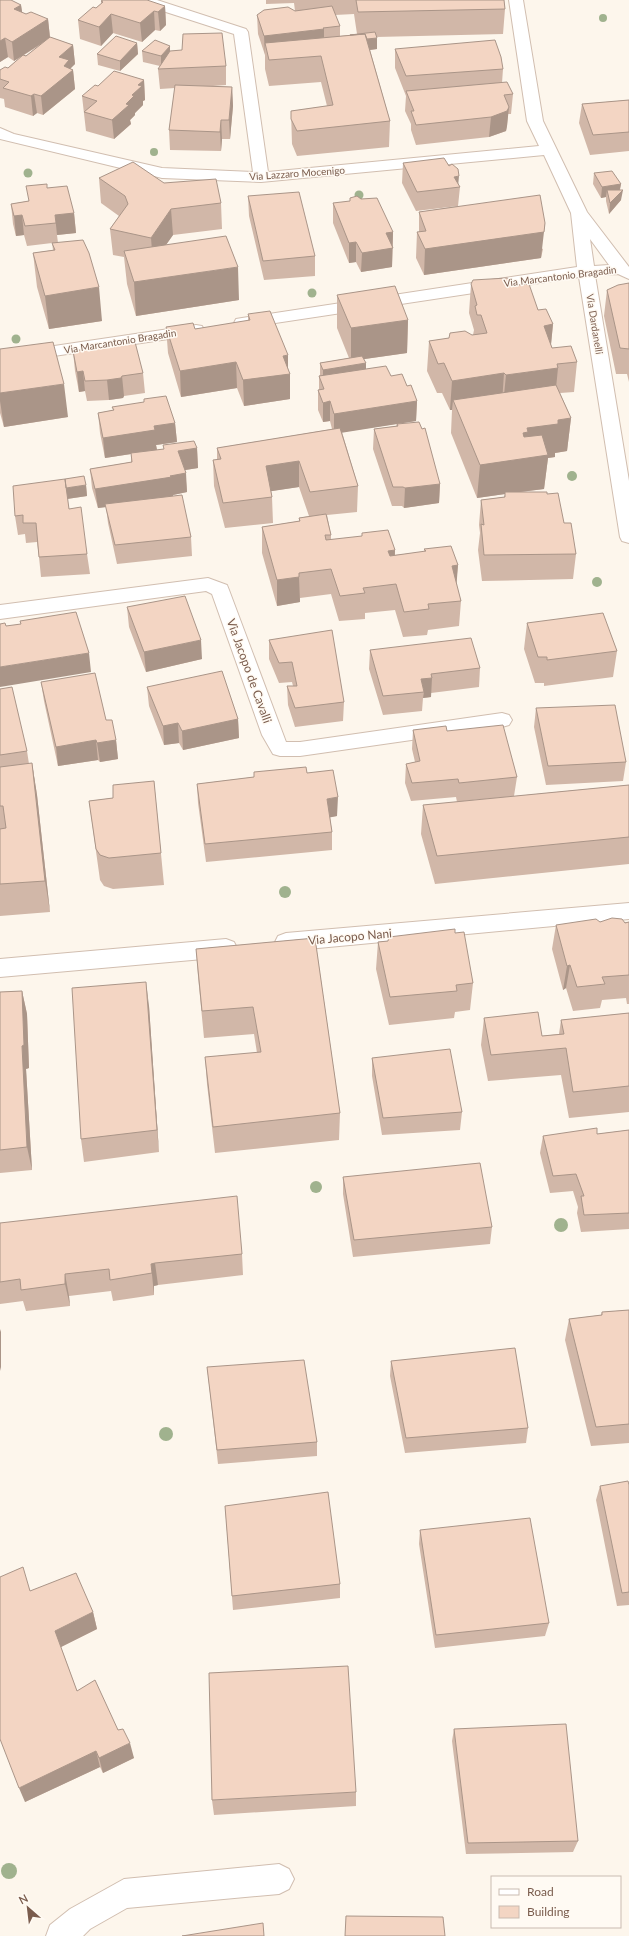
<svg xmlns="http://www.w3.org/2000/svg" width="629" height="1936" font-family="Lato,sans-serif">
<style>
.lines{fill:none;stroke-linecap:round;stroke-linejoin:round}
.minor-casing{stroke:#d1beb0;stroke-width:2}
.minor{fill:#fff;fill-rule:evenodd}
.tree{fill:#a0b28e}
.wall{fill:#d1b7a8;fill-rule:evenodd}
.shaded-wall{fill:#aa9588}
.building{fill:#f3d5c3;stroke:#aa9588}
.labels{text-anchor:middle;stroke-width:3;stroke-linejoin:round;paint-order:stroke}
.far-street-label{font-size:10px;fill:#7a5c4d;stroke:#fffaf3}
.street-label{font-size:12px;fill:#7a5c4d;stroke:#fffaf3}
</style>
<rect width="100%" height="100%" fill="#fdf6ec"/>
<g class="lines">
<defs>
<path id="minor" d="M136 0H157L246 29 248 32 268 172 539 146 527 121 509 0H523L543 121 587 212 629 267V279L618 274 595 275 629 481V543L622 541 620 537 579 277 242 328 236 327 234 323 236 319 242 318 577 267 571 213 544 155 261 182 162 178 0 139V128L14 134 162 168 253 172 234 34 138 3ZM590 239 609 265 594 266Z
M196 325 202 326 204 330 202 334 0 364V354Z
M208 578 227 585 229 590 286 742H300L502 713 509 715 512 720 509 725 502 727 300 756H280L273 754 262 735 212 594 206 591 0 619V605Z
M629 903V919L286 951 278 948 275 942 278 936 286 933Z
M226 939 234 942 237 948 234 954 226 957 0 977V959Z
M279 1864 289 1869 294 1879 289 1889 279 1894 127 1908 90 1929 83 1936H46L50 1925 70 1909 124 1879Z"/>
</defs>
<use href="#minor" class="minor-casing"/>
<use href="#minor" class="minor"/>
</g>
<g class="tree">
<circle cx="603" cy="18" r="4"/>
<circle cx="154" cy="152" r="4"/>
<circle cx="28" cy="173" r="4.5"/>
<circle cx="359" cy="195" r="4.5"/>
<circle cx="312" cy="293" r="4.5"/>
<circle cx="16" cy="339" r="4.5"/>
<circle cx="572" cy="476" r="5"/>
<circle cx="597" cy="582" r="5"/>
<circle cx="285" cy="892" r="6"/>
<circle cx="316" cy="1187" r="6"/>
<circle cx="561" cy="1225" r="7"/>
<circle cx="166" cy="1434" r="7"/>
<circle cx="9" cy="1871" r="8"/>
</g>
<path class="wall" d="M0 0 21 5 22 13 26 14 48 19 50 37 73 45 75 64 70 68 73 70 75 89 43 115 37 113 33 116 5 107 4 99 0 98V70L8 68 22 56 14 61 8 57 0 62ZM40 45 26 56 24 55Z
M266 0H504L505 9 503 34 376 37 377 49 370 50 390 121 389 147 297 156 292 144 291 111 327 106 321 82 269 86 265 69V55L258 34 257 15 295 11 294 3 266 4ZM354 14 357 34 340 36V26L335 15Z
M101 1 165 6 166 25 160 31 155 30 142 42 113 33 101 46 80 39 78 20 96 8 101 4Z
M137 43 138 54 120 71 98 65 97 54Z
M170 46V51L226 66V85L213 86 232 87 233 106 230 139H222L221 151 170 150 169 130 175 88 160 89 158 69 160 66 143 62 142 51Z
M395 49 503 69 502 83 513 94 511 114H508L507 126 506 131 489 137 416 145 411 130V124L405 111 406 96 395 68Z
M144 80 145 100 143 101V105L135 113V115L130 120 131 124 114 139 86 131 82 96 98 86Z
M629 100V151L590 155 579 123 582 104Z
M403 163 458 184 460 187 458 206 543 249 541 258 424 275 416 258 417 232H419V212L458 206 416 211 402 183Z
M594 173 621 184 620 190 621 200 609 214 606 201V197L601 198 593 184Z
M99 178 164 183 221 203 222 229 173 235 166 245 239 300 136 316 127 284 124 257 113 255 110 229 119 216 101 203Z
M47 188 74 213 76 233 57 235 58 243 102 321 49 329 37 287 33 253 53 250 52 243 27 246 24 235 16 236 13 224 11 204 28 201Z
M248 196 315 256V276L264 280 249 216Z
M333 203 393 232 392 267 361 272 356 262 349 263 333 223Z
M629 283V382L627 374H616L604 316 607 290Z
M471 284 518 285 538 310 553 324 551 345 552 348 577 362 574 392 560 393 571 418 567 451 555 453V457L548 458 544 489 520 492 547 494 564 523 576 554 573 579 482 581 478 550 480 533 479 525 481 500 504 497 505 494 477 498 451 433 452 410H450L442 393H437L427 371 429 341 473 335 474 330 469 313Z
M337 295 408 320 407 353 364 359 366 369 391 376 407 386 417 401 416 421 342 432 358 486 357 512 327 515 331 535V539L395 550V555L424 552V549L458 565 456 583 461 601 459 626 428 630 427 635 403 637 395 610 365 613V619L339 621 331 594 300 598V602L277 606 262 553V527L299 521V518L309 516 299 487 271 491 272 497 273 523 225 528 214 486 213 460H217V448L332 429 330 421 323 422 318 410V390H319V376L320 375V363L349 358 337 328Z
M248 314 288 368 290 399 244 406 237 388 181 397 168 353 166 327 195 329 248 321Z
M0 349 68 417 4 427 0 413Z
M73 351 143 373 145 393 124 396 123 398 109 400 87 401 85 391 79 392 75 371Z
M112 407 175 423 177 442 156 445 157 450 197 448 198 468 185 470 187 492 173 495 191 537 192 556 117 564 108 523 106 507 98 508 92 488 90 469 131 462V454L105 458 100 433 98 413 113 410Z
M397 424 440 484 439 503 404 508 402 506H392L373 449 374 429 396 426Z
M86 485 87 496 67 499 69 509 87 554 90 574 41 577 39 557 37 542 26 543 25 534 18 535 15 516Z
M127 607 202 659 146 672 129 627Z
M527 623 617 651 613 677 544 686V683H535L524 649Z
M269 640 344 702 343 721 295 727 288 705 287 686H293L292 682 279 683 269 659Z
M370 650 480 668 479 687 431 693V697L423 698 422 711 383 715 369 669Z
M41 682 116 740 118 759 100 762 98 760 58 766 44 701Z
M147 687 238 719 239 738 183 750 179 743 164 745 149 706Z
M0 689 27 751 29 764 32 763 37 795 50 912 0 916Z
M536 708 626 762 623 781 546 785 534 727Z
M413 730 447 731 517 777 514 796 473 800 629 785V864L435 884 421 834 423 805 457 802 456 797 411 801 405 783 406 764 415 762 412 749Z
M254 772 307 773 337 816 330 817 332 832V850L206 862 198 803 197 784 254 777Z
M154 781 164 885 113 889 104 886 100 880 89 801 113 798Z
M600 922H629V1004H627L626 998 602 1000 600 1008 573 1011 566 988 563 990 552 949 556 925Z
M455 933 473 983 470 1010 455 1012 454 1018 389 1025 376 969 378 942Z
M315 938 340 1113 339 1140 215 1153 207 1084 205 1057 257 1053 254 1034 204 1038 198 976 196 949Z
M22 991 27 1014 29 1068 26 1069 32 1170 0 1173V992Z
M149 1006 159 1152 84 1162 81 1139Z
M629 1013V1112L569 1118 561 1075 488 1081 481 1045 484 1018 542 1036 559 1034 561 1020Z
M372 1058 462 1112 460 1130 382 1135 372 1076Z
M629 1130V1229L581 1232 577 1213 578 1207 573 1191 550 1193 540 1153 543 1136 597 1134Z
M343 1177 492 1227 490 1244 353 1257 343 1194Z
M0 1223 242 1254 243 1275 158 1285 154 1286V1295L113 1301 111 1291 69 1296 70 1306 26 1311 23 1301 0 1304Z
M629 1310V1443L591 1446 565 1340 569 1319 601 1315 602 1312Z
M391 1361 528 1428 526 1443 405 1453 390 1376Z
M207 1367 317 1442V1456L218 1464Z
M629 1485V1605L617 1606 596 1500 600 1486Z
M225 1506 340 1584V1598L233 1610Z
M420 1530 549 1623 545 1636 435 1648 419 1544Z
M30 1591 93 1612 97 1629 61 1647 77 1691 118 1730 134 1758 103 1773 100 1767 25 1802Z
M454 1729 578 1841 573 1852 466 1854 452 1741Z
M356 1792V1806L214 1815 212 1800Z"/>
<path class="shaded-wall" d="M21 5 24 24 14 9Z
M165 6 166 25 160 31 158 12Z
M154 11 155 30 142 42 140 23Z
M111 14 113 33 101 46 99 27Z
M48 19 50 38 14 61 12 42Z
M324 29V48L265 43V55L264 36Z
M5 38 8 57 0 62V41Z
M377 38V49L339 54V43Z
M137 43 138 54 120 71V61Z
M73 45 75 64 70 69 73 70 75 89 43 115 41 96 59 57Z
M170 46V56L161 67V56Z
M144 80 145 100 143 101V105L135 113V115L130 120 131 124 114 139 112 120 126 104 138 85Z
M232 87 233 106 230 139 229 120Z
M34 94 37 113 33 116 31 96Z
M509 107 507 126 506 131 489 137 491 117Z
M221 120 222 139 221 151 220 132Z
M459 176 458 187 454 177Z
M621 184 619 193 623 190 621 200 609 214 610 203 607 190 606 197 601 198 602 187Z
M171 209 173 235 153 263 151 238Z
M74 213 76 233 57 235 55 215Z
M22 215 24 235 16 236 14 216Z
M545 223 541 258 424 275 425 249Z
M393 232 392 267 361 272 362 253 386 233Z
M356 242V262L349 263V243Z
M238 267 239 300 136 316 134 282Z
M99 287 102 321 49 329 45 296Z
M408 320 407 353 351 361V328Z
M553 324 550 354 544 326Z
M288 355V374H290V399L244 406 243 380 283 356Z
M236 362 237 388 181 397 180 371Z
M366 363V374L323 381V370Z
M558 368 555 398 503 405 506 375Z
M83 371 85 391 79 392 77 372Z
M504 373 502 403 453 400 452 410H450L452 381Z
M122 376 124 396 123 398 109 400 107 380Z
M64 384 68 417 4 427 0 401V393Z
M330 401V421L323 422V403Z
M417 401 416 421 334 434V414Z
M571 418 567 451 555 453V457L548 458 544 489 505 494V492V494L477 498 480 465 523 433 527 428 558 420Z
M175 423 177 442 156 445 157 450 105 458 103 438 154 426Z
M197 448 198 468 179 471 178 451Z
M299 461V487L266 492V466Z
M186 473 187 492 173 495V497L105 504 106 507 98 508 95 489Z
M440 484 439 503 404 508 405 488Z
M86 485 87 496 26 505 24 494Z
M395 550 394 576 388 551Z
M458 565 456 591 452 566Z
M299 577 300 602 277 606V580Z
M201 640 202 659 146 672 144 652Z
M89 653 91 672 0 687V667Z
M432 678 431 697 423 698 424 692 421 679Z
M238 719 239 738 183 750 182 731Z
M178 723 179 743 164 745 163 726Z
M96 740 98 760 58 766 56 747Z
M116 740 118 759 100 762 97 743Z
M32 763 37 795 50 912 45 881Z
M338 797 337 816 327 818V799Z
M570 965 566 988 563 990 567 966Z
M146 982 149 1006 159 1152 157 1130Z
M22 991 27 1014 29 1068 26 1069 32 1170 27 1147 22 1046Z
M155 1263 158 1285 154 1286V1295L151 1264Z
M65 1274 69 1296 70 1306 65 1284Z
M0 1329 1 1332V1371L0 1367Z
M93 1612 97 1629 59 1648 55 1631Z
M130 1743 134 1758 103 1773 99 1758Z
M96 1751 100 1767 25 1802 19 1788Z"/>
<path class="building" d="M0 0H11L21 5 14 9 26 14 31 12 48 19 12 42 5 38 0 41Z
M103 0H147L165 6 158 12 154 11 140 23 111 14 99 27 78 20 93 7 96 8 103 2 101 1Z
M356 0H504L505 9 358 12Z
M332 6 340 26 323 28 324 29 264 36 257 15 264 10 288 7 295 11Z
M375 32 377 38 367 39 365 34 350 35Z
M222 33 226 66 158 69 170 51 182 50 183 34Z
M365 34 390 121 297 131 291 119V111L333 105 321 56 269 60 265 43Z
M116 36 137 43 120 61 97 54Z
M50 37 73 45 59 57 69 60 64 66 73 70 41 96 34 94 31 96 3 88 9 82 0 79V70L5 67 8 68 23 55 26 56Z
M155 40 170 46 161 56 142 51Z
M495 40 501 57 503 69 406 76 395 49Z
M114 71 144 80 138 85 142 86 132 95 134 96 126 104 129 105 112 120 84 112 97 101 82 96 95 85 98 86Z
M507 82 513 94 504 95 509 107 507 111 491 117 416 125 411 111H414L406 91Z
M175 85 232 87 229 120H221L220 132 169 130Z
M629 100V132L593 135 582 104Z
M444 158 449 166 452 164 458 169 459 176 454 177 460 187 417 192 403 163Z
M133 162 164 183 216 179 221 203 171 209 151 238 110 229 128 204 125 196 99 178Z
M612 171 621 184 602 187 594 173Z
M47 184V188L67 186 74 213 55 215 56 223 25 226 22 215 14 216 11 204 29 201 26 186Z
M607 190H623L610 203Z
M299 192 315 256 263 261 248 196Z
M540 195 545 223 544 232 425 249 417 232 426 231 419 212Z
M357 196 361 199 377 198 393 232 386 233 393 248 362 253 356 242 349 243 333 203 350 201V198Z
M226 236 238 267 134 282 124 251Z
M83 240 89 253 99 287 45 296 33 253 55 250 52 243Z
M507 278 517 282 518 285 529 284 538 310 546 309 553 324 544 326 552 348 571 346 577 362 557 364 558 368 506 375 504 373 452 381 444 363 438 364 429 341 449 338 450 333 465 331 472 335 487 333 481 315H477L475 306 477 305 471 284 473 280Z
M629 283V349L620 348 607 290 618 285Z
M395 286 408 320 351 328 337 295Z
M270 311 288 355 283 356 290 374 243 380 236 362 180 371 166 327 193 323 195 329 250 320 248 314Z
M53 342 64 384 0 393V349Z
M135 342 143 373 122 376 121 378 107 380 85 381 83 371 77 372 73 351Z
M362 356 366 363 323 370 320 363Z
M386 366 391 376 402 374 407 386 411 385 417 401 334 414 330 401 323 403 318 390 324 389 319 376Z
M556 385 571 418 558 420V424L527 428 528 432 523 433 524 437 542 435 548 455 480 465 453 400Z
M166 396 175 423 154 426 155 430 103 438 98 413 114 410 112 407 144 402V399Z
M419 422 422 429 425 428 440 484 405 488 403 487H393L374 429 398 426 397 424Z
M340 428 358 486 310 492 299 461 266 466 272 497 223 503 213 460 221 459 217 448Z
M194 441 197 448 178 451 186 473 170 476 172 477 95 489 90 469 132 462 131 453 164 449 163 445Z
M84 476 86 485 66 488 65 479Z
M65 479 69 509 81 507 87 554 39 557 36 523H23V515L15 516 13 486Z
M505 492H547V494L558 493 564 523H571L576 554 484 555 481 524 484 525 481 500 505 497Z
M182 495 191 537 115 545 105 504Z
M326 514 331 535H325L326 540 362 536V533L388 530 395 550 388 551 390 556 426 551 424 549 451 546 458 565 452 566 461 601 428 604 429 609 404 612 396 584 363 588 365 593 340 596 331 569 299 573V577L277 580 262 527 300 521 299 518Z
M185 596 201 640 144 652 127 607Z
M76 612 89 653 0 667V624L5 623 6 626 21 624 20 621Z
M603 613 617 651 547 660V657H538L527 623Z
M332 630 344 702 295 708 287 686H297L292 662 279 663 269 640Z
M471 638 480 668 431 674 432 678 421 679 424 692 383 696 370 650Z
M222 671 238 719 182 731 178 723 163 726 147 687Z
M95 673 106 720H112L116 740 97 743 96 740 56 747 41 682Z
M12 687 27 751 0 755V689Z
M615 705 626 762 548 766 536 708Z
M503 725 517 777 459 783 458 779 412 783 406 764 420 761 413 730 446 726 447 731Z
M32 763 45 881 0 884V829L6 828 3 806H0V767Z
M306 767 307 773 333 770 338 797 327 799 332 832 205 844 197 784 254 777V772Z
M154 781 161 853 109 858 100 855 96 849 89 801 113 798V785Z
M629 785V837L437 856 423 805Z
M612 918 622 919 625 923 629 922V975L602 977 605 984 577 987 570 965 567 966 556 925 596 919 600 922Z
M455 929V933L464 932 473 983 456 985 457 991 390 997 378 942 388 941 389 937Z
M315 938 340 1113 213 1127 205 1057 261 1052 253 1007 202 1011 196 949Z
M146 982 157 1130 81 1139 72 988Z
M22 991 24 1045 22 1046 27 1147 0 1150V992Z
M538 1012 542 1036 564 1034 561 1020 629 1013V1086L573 1092 566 1048 491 1055 484 1018Z
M450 1049 462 1112 383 1118 372 1058Z
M597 1128V1134L629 1130V1213L584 1215 581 1196H584L576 1174 553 1176 543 1136Z
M480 1163 492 1227 354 1240 343 1177Z
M237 1196 242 1254 155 1263 151 1264 152 1273 110 1280 109 1269 65 1274V1284L21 1290 20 1279 0 1282V1223Z
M629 1310V1424L596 1427 569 1319 602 1315V1312Z
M515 1348 528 1428 406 1438 391 1361Z
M304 1360 317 1442 217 1450 207 1367Z
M628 1481 629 1485V1592L622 1593 600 1486Z
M328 1492 340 1584 232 1596 225 1506Z
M530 1518 549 1623 436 1635 420 1530Z
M23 1567 30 1591 76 1573 93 1612 55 1631 77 1691 95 1680 118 1730 123 1729 130 1743 99 1758 96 1751 19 1788 0 1739V1577Z
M348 1666 356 1792 212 1800 209 1673Z
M566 1724 578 1841 468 1843 454 1729Z
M346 1916 443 1917 445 1936H345Z
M263 1923 264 1936H182Z"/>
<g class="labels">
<g class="far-street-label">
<text transform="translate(297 173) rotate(-4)" y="4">Via Lazzaro Mocenigo</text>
<text transform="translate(560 276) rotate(-7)" y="4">Via Marcantonio Bragadin</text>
<text transform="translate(595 324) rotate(81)" y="4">Via Dardanelli</text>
<text transform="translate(120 341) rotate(-9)" y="4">Via Marcantonio Bragadin</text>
</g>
<g class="street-label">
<text transform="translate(249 671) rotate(70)" y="4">Via Jacopo de Cavalli</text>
<text transform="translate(350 937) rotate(-5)" y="4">Via Jacopo Nani</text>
</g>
</g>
<rect x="491" y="1876" width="130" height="52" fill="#fffaf3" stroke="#cabbb1"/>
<rect x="499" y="1889" width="20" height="6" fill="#ffffff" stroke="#cabbb1"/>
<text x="527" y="1896" font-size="12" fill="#7a5c4d">Road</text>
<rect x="499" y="1906" width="20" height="12" fill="#f3d5c3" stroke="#cabbb1"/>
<text x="527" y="1916" font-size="12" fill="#7a5c4d">Building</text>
<g transform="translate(28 1908) rotate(332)" stroke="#fffaf3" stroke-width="3" paint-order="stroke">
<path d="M0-3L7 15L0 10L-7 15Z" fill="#7a5c4d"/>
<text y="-6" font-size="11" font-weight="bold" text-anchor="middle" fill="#7a5c4d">N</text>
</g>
</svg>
